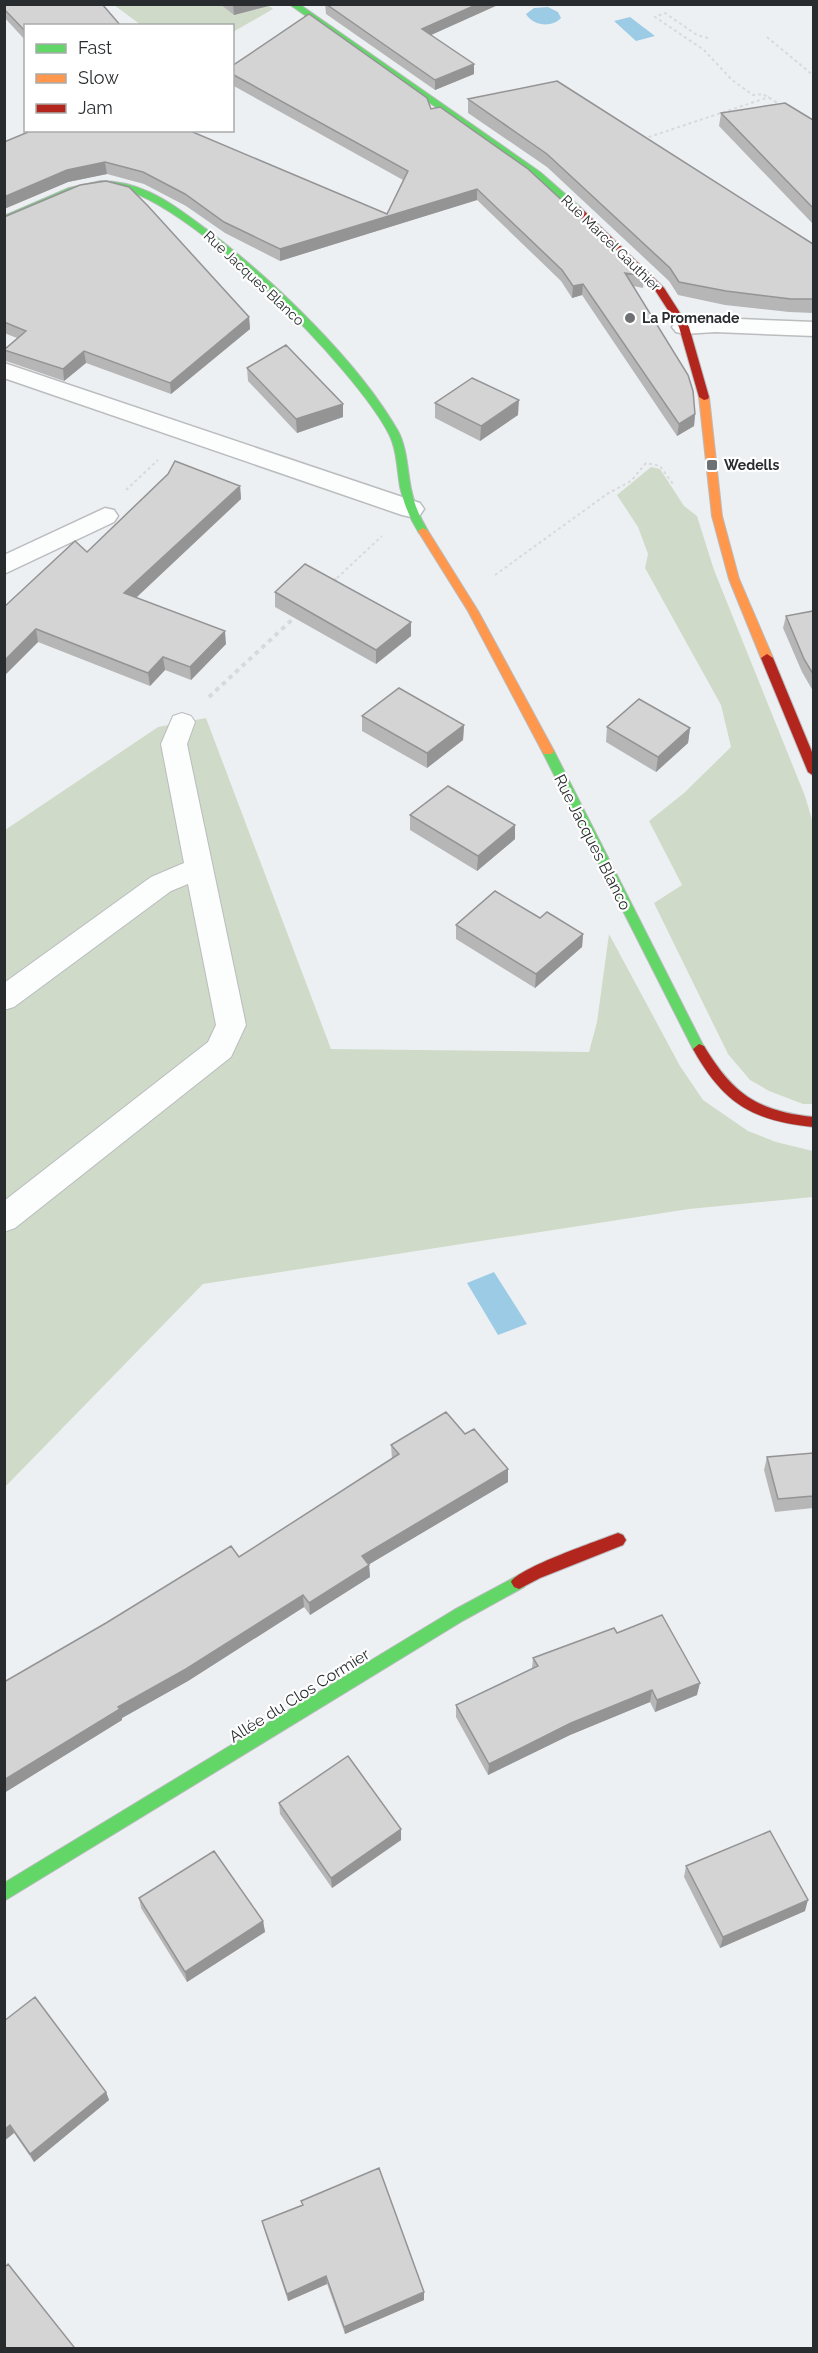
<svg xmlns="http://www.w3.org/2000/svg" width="818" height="2353" font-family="Raleway,sans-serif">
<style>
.green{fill:#cfdbc8}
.water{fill:#9ccbe6}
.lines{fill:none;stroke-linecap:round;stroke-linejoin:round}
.lane-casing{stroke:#babcbe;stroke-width:2}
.street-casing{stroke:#babcbe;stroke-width:3}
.fast-casing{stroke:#babcbe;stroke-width:2}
.slow-casing{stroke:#babcbe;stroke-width:2}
.jam-casing{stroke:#babcbe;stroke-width:2}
.path-far1{stroke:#d8d9da;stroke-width:2;stroke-dasharray:3 3;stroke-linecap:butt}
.path{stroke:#d8d9da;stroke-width:4;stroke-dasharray:4.5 4.5;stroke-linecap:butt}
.lane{fill:#fcfdfd;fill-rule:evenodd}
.street{fill:#fcfdfd;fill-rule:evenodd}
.fast{fill:#63d668;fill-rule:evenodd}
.slow{fill:#ff974d;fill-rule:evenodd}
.jam{fill:#b3261e;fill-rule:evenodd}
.wall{fill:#b6b6b7}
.shaded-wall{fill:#949495}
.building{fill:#d4d4d5;stroke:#949495;stroke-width:1.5}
.poi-dot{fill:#6e7173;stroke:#fff;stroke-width:2}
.labels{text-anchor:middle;stroke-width:4.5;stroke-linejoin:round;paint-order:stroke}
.far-street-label{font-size:14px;fill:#292c2e;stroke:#fff}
.far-poi-label{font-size:14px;font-weight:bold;fill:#292c2e;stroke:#fff;text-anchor:start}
.street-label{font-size:16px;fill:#292c2e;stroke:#fff}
</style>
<rect width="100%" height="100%" fill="#edf0f3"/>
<path class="green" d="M267 4 273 9 233 32 232 26 141 25 114 5Z
M651 467 660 469 684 506 697 516 714 570 805 796 813 823V1104H803L769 1091 750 1080 728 1054 654 903 682 885 649 821 684 793 731 747 721 705 645 568 648 554 638 527 617 495Z
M206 718 331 1049 589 1052 597 1022 609 934 680 1066 703 1100 748 1131 776 1142 813 1151V1197L689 1209 203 1284 5 1487V830L158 727Z"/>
<path class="water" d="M548 7 558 12 561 18C552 28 533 26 526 14L534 8Z
M630 17 655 36 636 41 614 21Z
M494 1272 527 1324 498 1335 467 1283Z"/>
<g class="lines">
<defs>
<path id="lane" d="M182 713 191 716 195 722 187 744 246 1025 231 1057 15 1228 4 1232V1201L208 1042 216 1025 188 884 171 891 14 1007 4 1010V983L151 877 184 863 161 744 173 716Z"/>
<path id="street" d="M715 318 814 322V336L715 332 684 334 676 332 672 327 676 322Z
M4 363 420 503 424 509 420 515 411 517 402 515 4 378Z
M105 508 114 510 118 516 114 522 4 574V555Z"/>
<path id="fast" d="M289 4H299L540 172 580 207V211H574L534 176Z
M101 181C117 181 134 185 149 192 171 202 191 218 210 232 274 281 358 361 398 431 408 450 407 473 412 493 415 507 421 519 428 531L427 533H419C410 519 404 504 400 487 397 469 397 450 389 434 357 370 183 192 111 187 72 184 40 211 4 223V216L69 188Z
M548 747 554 751 705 1049 704 1052 699 1054 693 1049 542 751Z
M519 1575 524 1577 527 1582 524 1587 464 1620 4 1901V1883L454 1610Z"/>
<path id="slow" d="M704 394 709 397 722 516 739 579 773 658 767 662 761 658 729 579 712 516 699 397Z
M423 528 428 531 478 611 554 751 552 754H544L542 751 468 611 418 531Z"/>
<path id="jam" d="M574 207H580L664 288 689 327 709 397 708 399 704 400 699 397 679 327 655 290 574 211Z
M767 654 773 658 814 757V776L808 772 761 658Z
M699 1044 704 1046C733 1094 757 1111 814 1117V1127C752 1121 723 1103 693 1049Z
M618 1533 623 1535 626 1540 623 1545 540 1578 519 1589 514 1587 511 1582C518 1568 600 1540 618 1533Z"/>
</defs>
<use href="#lane" class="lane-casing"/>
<use href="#street" class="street-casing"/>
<use href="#fast" class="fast-casing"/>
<use href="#slow" class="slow-casing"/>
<use href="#jam" class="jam-casing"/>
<path class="path-far1" d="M767 37 814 76
M708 38 697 35 665 13 655 17 704 50 732 80 753 95 763 94 784 107
M643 139 769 97
M126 490 158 460
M495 575 607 494 631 481 646 463 660 466 673 484
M337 578 382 536"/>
<path class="path" d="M333 582 339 576
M209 697 296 616"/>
<use href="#lane" class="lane"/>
<use href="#street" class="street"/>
<use href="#fast" class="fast"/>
<use href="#slow" class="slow"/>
<use href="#jam" class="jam"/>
</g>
<path class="wall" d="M4 4 26 26V41L4 17Z
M220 4H276L234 15Z
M325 4H500L431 35 474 74 435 90 326 14Z
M232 66 431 109 644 276 643 288 633 286 695 414 694 426 677 436 582 295 572 298 561 281 477 200 280 261 225 233 186 206 144 184 107 174 68 182 4 209V142L31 131 29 130H188L387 214 403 180 232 85Z
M468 99 813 244V313L789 312 725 305 678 295 669 281 547 167 468 113Z
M721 113 813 120V224L719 126Z
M4 217 249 317 250 329 171 394 86 363 64 381 6 361 4 349 17 338 4 333Z
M247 368 343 417 297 433 248 381Z
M435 403 518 415 480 441 435 418Z
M240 486 241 499 136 598 226 644 191 680 165 670 150 686 38 642 4 676V607L87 552Z
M275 592 411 622V636L376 664 275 607Z
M813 611V691L802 672 783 628 786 616Z
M362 716 464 725 463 740 427 768 362 731Z
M607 727 690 728 688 743 656 772 606 742Z
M410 815 515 839 477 871 410 830Z
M540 918 583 934 582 947 535 988 456 939V925Z
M465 1434 508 1469V1482L369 1564 370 1577 310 1615 304 1607 188 1681 122 1718V1720L4 1793V1682L239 1557 392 1459 391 1445Z
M813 1453V1508L775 1512 764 1470 767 1457Z
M617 1633 697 1695 655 1712 650 1702 570 1735 488 1775 456 1717V1705L532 1668 533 1658Z
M279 1803 401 1840 332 1888 280 1814Z
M686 1866 805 1911 720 1948 684 1877Z
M139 1898 263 1921 265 1932 187 1982 141 1908Z
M4 2021 106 2092 109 2100 34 2162 14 2133 4 2141Z
M301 2201 424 2300 345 2334 327 2284 288 2301 264 2229 262 2221 302 2205Z"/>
<path class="shaded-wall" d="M236 4H276L234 15 233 5Z
M478 4H500L422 39V29Z
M474 64V74L435 90V80Z
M105 162 107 174 68 182 4 209V197L67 170Z
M477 189V200L280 261V249Z
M583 284 582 295 572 298 573 286Z
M249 317 250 329 171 394 170 383Z
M84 351 86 363 64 381 63 369Z
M519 400 518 415 480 441 481 426Z
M343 404V417L297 433 296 419Z
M695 414 694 426 677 436 679 424Z
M240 486 241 499 126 607 124 593Z
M411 622V636L376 664V650Z
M36 629 38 642 4 676V661Z
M225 631 226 644 191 680 190 667Z
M163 657 165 670 150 686 148 673Z
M464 725 463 740 427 768V753Z
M690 728 688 743 656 772 658 757Z
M515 825V839L477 871 478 856Z
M583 934 582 947 535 988 536 974Z
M508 1469V1482L363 1568 362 1556Z
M369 1565 370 1577 310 1615 309 1603Z
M303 1595 304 1607 188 1681 122 1718V1720L4 1793V1780L118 1707Z
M700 1683 697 1695 655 1712 657 1700Z
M652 1690 650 1702 570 1735 488 1775 489 1764 571 1723Z
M401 1829V1840L332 1888 331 1878Z
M808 1900 805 1911 720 1948 723 1937Z
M263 1921 265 1932 187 1982 185 1972Z
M106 2092 109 2100 34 2162 30 2154Z
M10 2125 14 2133 4 2141V2130Z
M326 2276 327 2284 288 2301 287 2294Z
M424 2292V2300L345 2334 344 2327Z"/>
<path class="building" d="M4 4H102L121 26H26V32L4 9Z
M326 4H478L422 29 474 64 435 80Z
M309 14 427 98 431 109 440 107 528 169 644 276 625 273 688 375 693 391 695 414 679 424 583 284 573 286 562 270 477 189 280 249 224 222 185 194 143 172 105 162 67 170 4 197V142L33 130H188L387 214 408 171 232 74V66Z
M557 81 813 244V299H791L726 291 679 282 670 268 547 154 468 99Z
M785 103 813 120V208L721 113Z
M106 181 129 187 148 206 249 317 170 383 84 351 63 369 4 350 26 331 4 322V217L80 185Z
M286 345 343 404 296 419 247 368Z
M472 378 519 400 481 426 435 403Z
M175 461 240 486 124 593 225 631 190 667 163 657 148 673 36 629 4 661V607L75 541 87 552 168 474Z
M305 564 411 622 376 650 275 592Z
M813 611V674L804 659 786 616Z
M399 688 464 725 427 753 362 716Z
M639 699 690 728 658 757 607 727Z
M448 786 515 825 478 856 410 815Z
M495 891 540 918 547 912 583 934 536 974 456 925Z
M446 1412 465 1434 474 1429 508 1469 362 1556 369 1565 309 1603 303 1595 186 1669 118 1707 120 1709 4 1780V1682L106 1623 231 1546 239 1557 399 1454 391 1445Z
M813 1453V1496L778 1499 767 1457Z
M662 1615 700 1683 657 1700 652 1690 571 1723 489 1764 456 1705 538 1666 533 1658 614 1628 617 1633Z
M348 1756 401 1829 331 1878 279 1803Z
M770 1831 808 1900 723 1937 686 1866Z
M214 1851 263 1921 185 1972 139 1898Z
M35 1997 106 2092 30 2154 10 2125 4 2130V2021Z
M379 2168 424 2292 344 2327 326 2276 287 2294 262 2221 303 2205 301 2201Z
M8 2264 74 2347 73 2349H4V2268Z"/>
<g class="poi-dot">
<circle cx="630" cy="318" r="6"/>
<rect x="706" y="459" width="12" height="12" rx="3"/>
</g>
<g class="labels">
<g class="far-street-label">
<text transform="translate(611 243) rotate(44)" y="5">Rue Marcel Gauthier</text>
<text transform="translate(254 278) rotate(43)" y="5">Rue Jacques Blanco</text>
</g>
<g class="far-poi-label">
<text x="642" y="323">La Promenade</text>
<text x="724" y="470">Wedells</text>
</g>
<g class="street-label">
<text transform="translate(593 842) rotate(63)" y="6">Rue Jacques Blanco</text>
<text transform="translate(299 1695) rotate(-32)" y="6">Allée du Clos Cormier</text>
</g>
</g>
<rect width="818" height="2353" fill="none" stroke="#292c2e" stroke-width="12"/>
<rect x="24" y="24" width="210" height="108" fill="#ffffff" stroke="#a9abab" stroke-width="1.5"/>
<rect x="36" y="44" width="30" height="9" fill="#63d668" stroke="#a9abab" stroke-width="1.5"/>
<text x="78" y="54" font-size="18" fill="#292c2e">Fast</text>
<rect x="36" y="74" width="30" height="9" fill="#ff974d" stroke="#a9abab" stroke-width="1.5"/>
<text x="78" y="84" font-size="18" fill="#292c2e">Slow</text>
<rect x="36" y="104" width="30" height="9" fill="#b3261e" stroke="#a9abab" stroke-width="1.5"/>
<text x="78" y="114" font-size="18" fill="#292c2e">Jam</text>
</svg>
